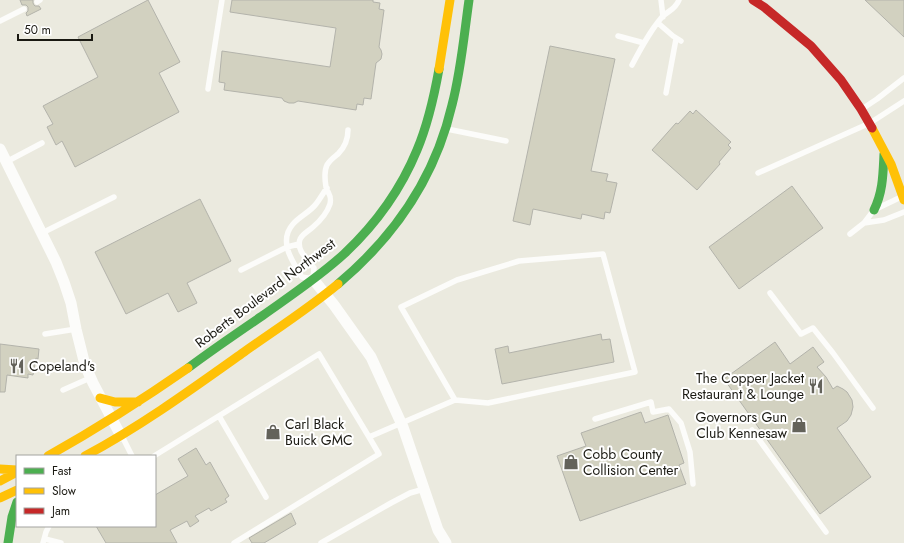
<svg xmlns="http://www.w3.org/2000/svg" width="904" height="543" font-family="Jost,sans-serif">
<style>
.building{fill:#d2d1c0;stroke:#b3b3ab}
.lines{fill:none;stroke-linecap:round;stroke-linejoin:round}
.lane{stroke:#fcfcfa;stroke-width:5.5}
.street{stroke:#fcfcfa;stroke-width:11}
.fast{stroke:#4caf50;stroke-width:9}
.slow{stroke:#ffc107;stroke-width:9}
.jam{stroke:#c62828;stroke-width:9}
.labels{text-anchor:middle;stroke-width:4;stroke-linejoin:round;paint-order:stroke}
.street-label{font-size:14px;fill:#1a1912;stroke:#fff}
.poi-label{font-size:14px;fill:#1a1912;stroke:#fff;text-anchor:start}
</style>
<rect width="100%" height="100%" fill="#ebeadf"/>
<path class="building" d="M20 0H33V3L34 5 35 6H39L41 9 27 16 26 13 28 11V7L26 5H22Z
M148 0 180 62 159 73 179 112 75 167 62 141 56 145 47 127 53 124 43 106 98 77 78 37Z
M232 0H373V2L380 3 379 9 384 10 379 47 381 50 382 54 381 59 376 63 371 99 364 98 363 105 357 104 356 110 298 101 294 103H289L284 101 282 98 224 90 225 83 219 82 222 51 330 67 336 28 230 12Z
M865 0H904V37Z
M550 46 615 59 591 171 608 174 606 181 617 183 610 213 605 212 604 219 582 214 581 219 533 209 530 225 513 221Z
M696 110 731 142 728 145 731 148 719 162 720 164 697 190 652 150 676 123 678 124 690 111 693 114Z
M792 186 823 228 739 289 709 247Z
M200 199 231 261 187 283 197 303 178 312 168 293 126 314 95 252Z
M601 334 602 340 610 339 614 362 502 384 495 349 508 346 509 353Z
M775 342 790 364 813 347 824 362 817 367 826 377 833 389 837 386 843 389 847 392 852 400 853 407 851 415 847 421 837 428 871 477 820 514 724 379Z
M0 344 39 349 38 359 36 358 33 375 28 374V378L7 375 5 392H0Z
M641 412 645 423 668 415 684 463 679 465 686 484 580 521 557 456 586 446 581 433Z
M196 448 206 465 210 462 229 496 225 499 227 502 211 511 209 508 195 516 199 521 190 527 187 521 170 530 177 543H106L96 526H155V495L188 476 178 459Z
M291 513 296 524 264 543H252L249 538Z"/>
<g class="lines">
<path class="lane" d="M661 0 663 17
M37 2 40 0
M0 21 24 9
M658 23 673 36 681 41
M618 36 644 43
M632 65C641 48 650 31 662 17 669 10 675 10 679 0
M208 89 222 0
M666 93 676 39
M862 109 877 99 904 78
M447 129 506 141
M6 162 42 143
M758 173 870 123 904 101
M327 188C323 193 320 199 316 204 310 212 300 216 293 224 278 241 292 261 302 277L313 279 314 268C310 263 304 257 301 251 295 237 305 234 313 227 320 221 327 213 330 204 332 195 328 194 326 187 325 181 324 171 327 165 330 160 333 158 338 154 345 147 348 139 348 130
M864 223 884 220 904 212
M42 233 114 197
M850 234 864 223 874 210 901 197
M241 270 287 247 299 244
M770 293 801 334 813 328 833 353 873 408
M45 334 76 329
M63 390 90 378
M219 416 266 497
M595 419 651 402 653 412 669 409 681 423 690 452 693 484
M752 430 826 532
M122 436 132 456
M369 437 455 400 401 307 457 280 519 261 603 254 635 372 488 403 455 400
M154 456 319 354 369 437 379 454 234 543
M45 539 61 543
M43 543 46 532 49 526
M321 543 391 503 410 493 424 489"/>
<path class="street" d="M0 149 56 262 64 282 71 303 76 329 85 365 93 383 121 436
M313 279 334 305 371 357 403 427 438 530 446 543"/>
<path class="fast" d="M874 210C883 192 883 174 884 154
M338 284C394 237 435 178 452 105 461 71 464 35 469 0
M188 368C212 350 237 333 262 316 290 296 319 277 344 254 375 225 401 189 417 150 428 124 434 97 439 69
M8 543 12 517 17 502"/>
<path class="slow" d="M439 69 450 0
M872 128 891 164 904 200
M100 398 115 402H138
M48 456C96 429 142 400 188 368
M85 456C141 426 192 389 244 352 275 330 308 309 338 284
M0 469 17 470
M0 481 17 472
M0 498 17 490"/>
<path class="jam" d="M753 0 764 7 811 46 841 80 861 109 872 128"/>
</g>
<defs>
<symbol id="restaurant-bare" viewBox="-9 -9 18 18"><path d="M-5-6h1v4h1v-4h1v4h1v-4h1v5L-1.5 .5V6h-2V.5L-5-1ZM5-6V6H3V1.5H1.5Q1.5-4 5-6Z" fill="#63625a" stroke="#fff" stroke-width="2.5" paint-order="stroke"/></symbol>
<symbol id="shop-bare" viewBox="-9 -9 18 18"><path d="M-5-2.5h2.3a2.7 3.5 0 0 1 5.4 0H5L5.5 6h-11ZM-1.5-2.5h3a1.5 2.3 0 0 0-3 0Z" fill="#63625a" stroke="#fff" stroke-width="2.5" paint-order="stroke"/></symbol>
</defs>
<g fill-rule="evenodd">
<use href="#restaurant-bare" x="6" y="355" width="22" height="22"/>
<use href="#restaurant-bare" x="805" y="375" width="22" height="22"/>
<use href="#shop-bare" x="788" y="414" width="22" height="22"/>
<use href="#shop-bare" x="262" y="421" width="22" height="22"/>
<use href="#shop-bare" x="560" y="451" width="22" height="22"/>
</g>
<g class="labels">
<g class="street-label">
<text transform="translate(265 293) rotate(-37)" y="5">Roberts Boulevard Northwest</text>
</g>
<g class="poi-label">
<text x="29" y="371">Copeland's</text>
<text x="804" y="383" text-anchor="end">The Copper Jacket<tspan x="804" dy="16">Restaurant &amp; Lounge</tspan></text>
<text x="787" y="422" text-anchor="end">Governors Gun<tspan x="787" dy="16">Club Kennesaw</tspan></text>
<text x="285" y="429">Carl Black<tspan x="285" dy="16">Buick GMC</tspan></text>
<text x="583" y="459">Cobb County<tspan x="583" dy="16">Collision Center</tspan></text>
</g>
</g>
<rect x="16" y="455" width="140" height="72" fill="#ffffff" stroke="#a3a3a0"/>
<rect x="24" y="468" width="20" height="6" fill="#4caf50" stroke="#a3a3a0"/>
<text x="52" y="475" font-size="12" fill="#1a1912">Fast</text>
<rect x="24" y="488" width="20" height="6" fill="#ffc107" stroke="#a3a3a0"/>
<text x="52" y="495" font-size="12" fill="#1a1912">Slow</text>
<rect x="24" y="508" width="20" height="6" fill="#c62828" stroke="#a3a3a0"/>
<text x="52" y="515" font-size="12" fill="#1a1912">Jam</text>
<path d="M18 34v6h74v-6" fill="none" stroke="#1a1912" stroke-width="2"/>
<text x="24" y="34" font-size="12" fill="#1a1912" stroke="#ffffff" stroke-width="3" paint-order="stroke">50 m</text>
</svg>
